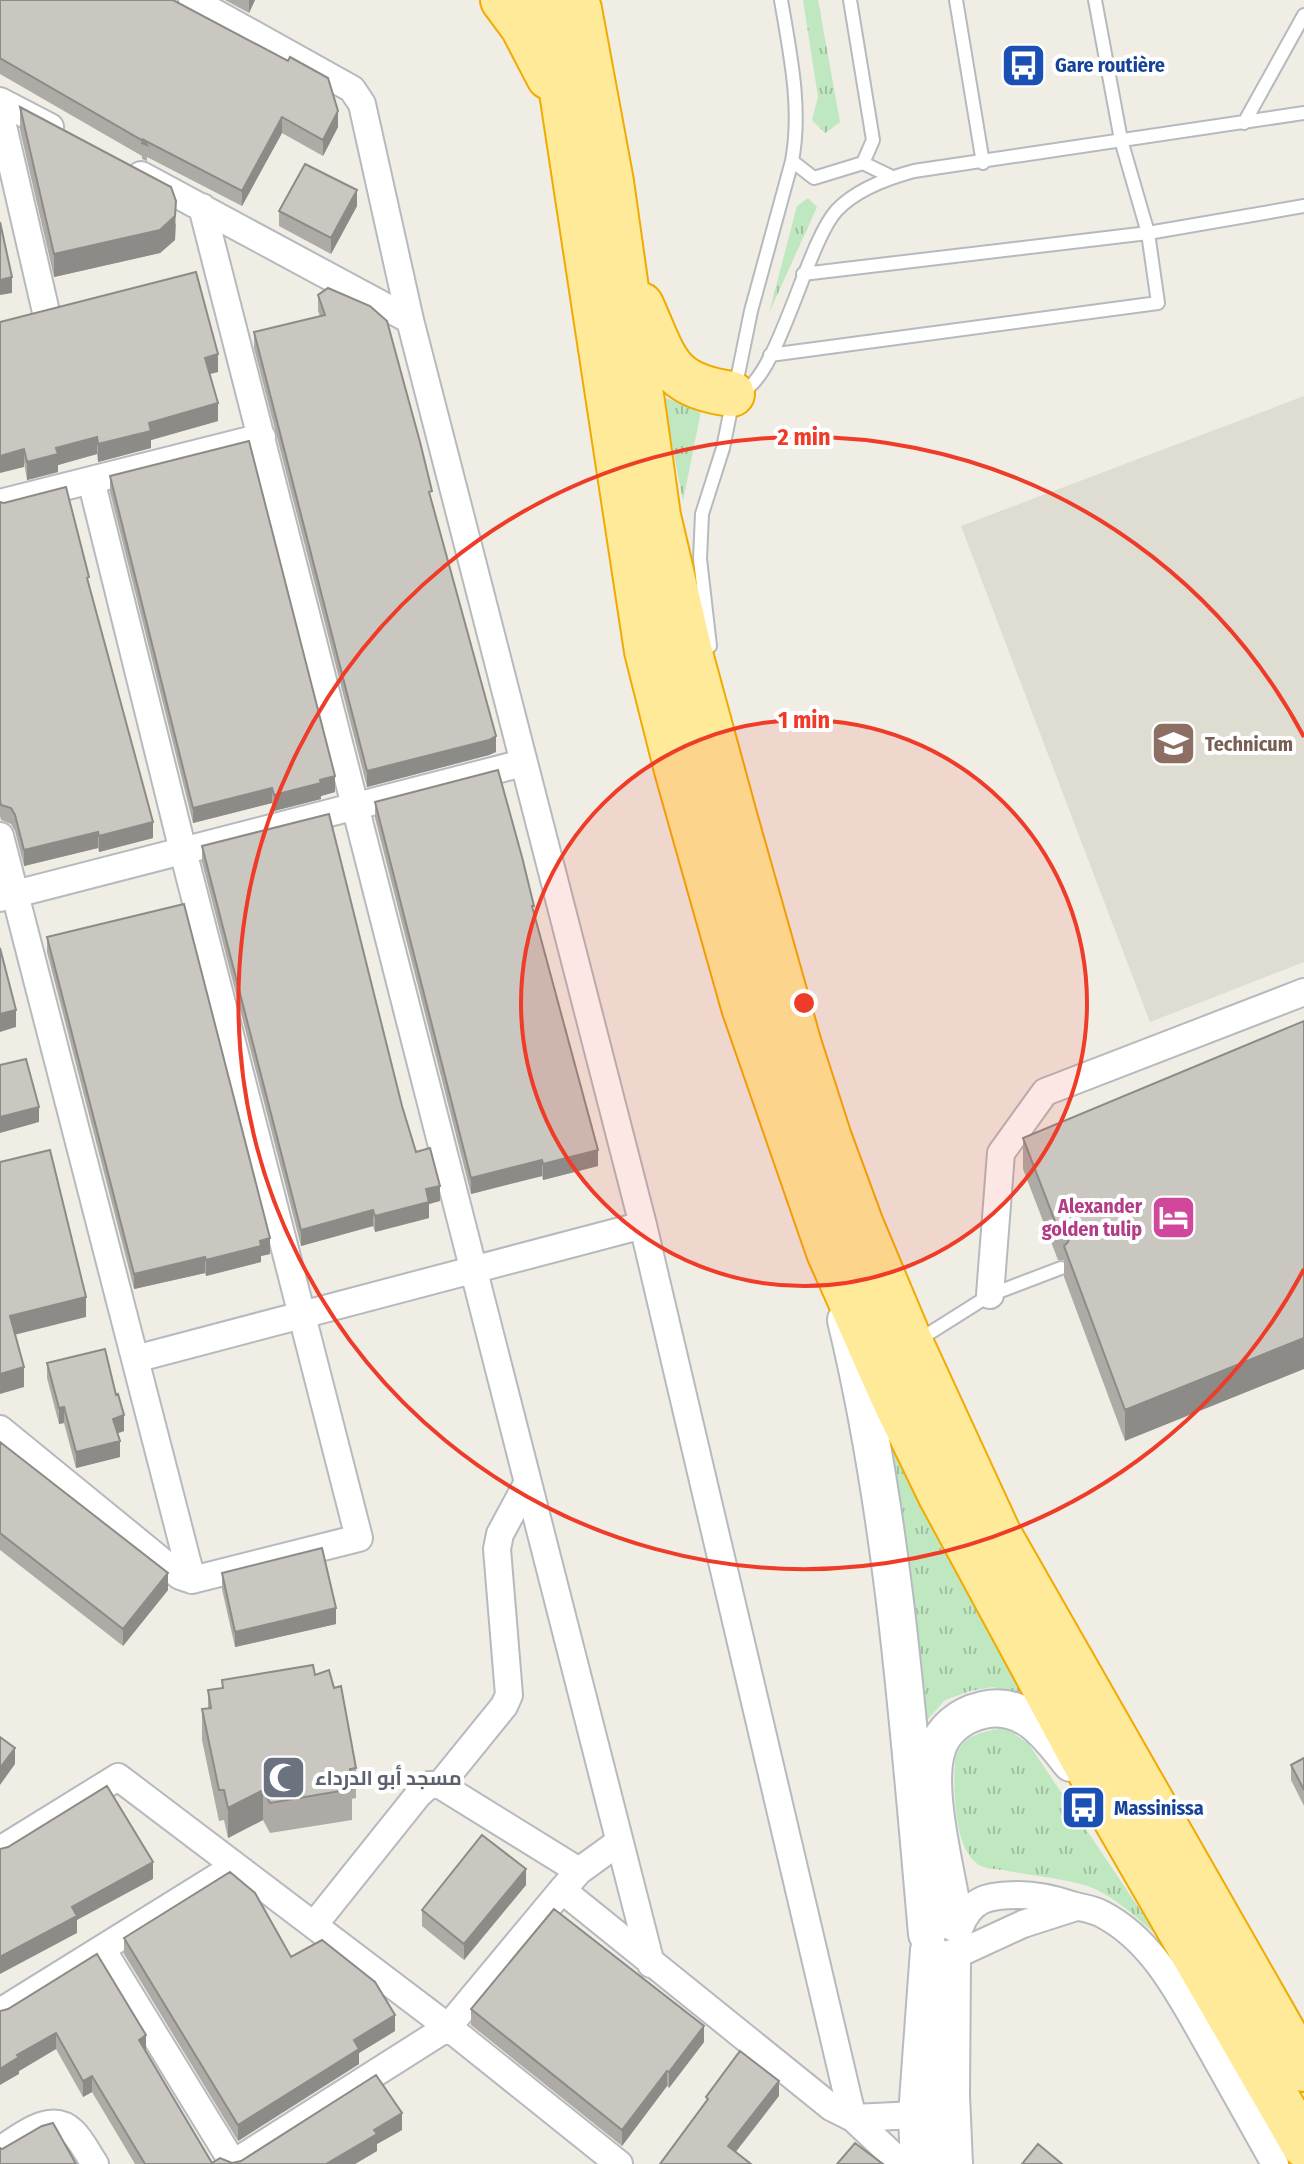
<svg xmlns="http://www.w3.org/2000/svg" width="1304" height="2164" font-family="'Fira Sans Condensed',Cairo,sans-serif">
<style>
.education{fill:#dfdcd2}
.grass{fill:url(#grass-tufts)}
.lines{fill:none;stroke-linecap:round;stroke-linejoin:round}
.service-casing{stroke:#b6b9be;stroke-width:16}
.minor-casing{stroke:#b6b9be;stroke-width:30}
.secondary-casing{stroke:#b7bac0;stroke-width:40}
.trunk-casing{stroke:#f3aa00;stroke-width:48}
.service{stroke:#fff;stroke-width:12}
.minor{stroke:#fff;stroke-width:26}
.secondary{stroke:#fff;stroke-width:36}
.trunk{stroke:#ffea9a;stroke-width:44}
.wall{fill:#aeaba6}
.shaded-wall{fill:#8d8b87}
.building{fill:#cac7c1;stroke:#8d8b87;stroke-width:2}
.ring{fill:none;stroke:#ef3c29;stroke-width:4}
.labels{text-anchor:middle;stroke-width:8;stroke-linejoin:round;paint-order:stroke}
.transit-label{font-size:20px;font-weight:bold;fill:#164399;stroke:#fff;text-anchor:start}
.education-label{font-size:20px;font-weight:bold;fill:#785e54;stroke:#fff;text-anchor:start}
.hotel-label{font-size:20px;font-weight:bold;fill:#b23c85;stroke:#fff;text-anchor:end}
.worship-label{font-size:20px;font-weight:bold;fill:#5b616d;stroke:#fff;text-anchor:start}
.centre{fill:#ef3c29;stroke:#fff;stroke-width:4}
.ring-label{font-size:24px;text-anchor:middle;font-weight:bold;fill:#ef3c29;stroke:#fff;stroke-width:8;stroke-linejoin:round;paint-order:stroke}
</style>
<defs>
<pattern id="grass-tufts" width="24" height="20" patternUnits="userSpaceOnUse" patternTransform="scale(2)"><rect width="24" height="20" fill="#bfe7c0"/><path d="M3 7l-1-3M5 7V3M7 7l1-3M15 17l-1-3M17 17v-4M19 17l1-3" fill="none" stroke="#9ebfa0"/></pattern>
</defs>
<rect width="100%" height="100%" fill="#efede4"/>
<path class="education" d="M1304 396V962L1150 1022 961 526Z"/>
<path class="grass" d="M803 0H818L840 122 825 133 812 120 818 97Z
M808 198 817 207 769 313 797 206Z
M663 397 701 411 683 501Z
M884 1430 1025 1695 993 1687 970 1691 945 1700 921 1727Z
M1005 1728 1028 1743 1157 1935C1134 1916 1111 1892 1081 1884 1056 1878 1029 1875 1003 1870 996 1869 985 1869 979 1865 954 1850 953 1789 955 1762 958 1736 983 1731 1005 1728Z"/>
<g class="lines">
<defs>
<path id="service" d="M781 0C790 53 802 108 792 161
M850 0 873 140 863 163
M956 0 983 163
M1244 123 1304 15
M803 274 1148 233 1304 206
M770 355 1158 303 1148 233 1121 140 1095 0
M739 393C777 383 806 243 837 210 857 189 888 178 914 171L1304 113
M710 646 700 559 702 514 723 448 751 311 792 161 814 178 863 163 892 177
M917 1341 990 1295 1061 1268"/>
<path id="minor" d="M192 0 352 89 362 104 410 320 643 1225 848 2098 853 2118 902 2164
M0 101 50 127
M0 113 46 312
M141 175 410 320
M202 207 651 1964
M0 503 262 437
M0 836 192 1580
M0 898 523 763
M990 1295 1001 1153 1045 1092 1304 992
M135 1359 643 1225
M0 1429 180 1576 192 1580 359 1538 183 851 91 480
M440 1785 504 1706 509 1695 497 1549 500 1534 527 1484
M0 1850 118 1777 448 2027 619 2164
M562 1890 831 2107 853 2118 917 2115
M314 1925 418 1795 429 1785H440L579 1871
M960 1927C971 1898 989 1895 1019 1895 1038 1895 1054 1899 1072 1905 1082 1908 1093 1909 1102 1914 1154 1941 1181 1997 1209 2046 1231 2085 1253 2125 1275 2164
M102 1949 233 2163
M960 1953 1023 1924 1076 1907
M0 2012 235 1866
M0 2150C21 2137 50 2110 73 2132 82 2141 88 2154 95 2164
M232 2164 448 2027 562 1890 579 1871 619 1842"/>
<path id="secondary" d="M846 1320C894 1519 909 1730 927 1934
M955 1923C948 1879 925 1793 936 1753 941 1730 961 1715 983 1710 1024 1700 1049 1735 1071 1763
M952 1958 951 2096 954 2164
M919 2164 917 2115 929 1950"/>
<path id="trunk" d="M503 0 523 27 549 77
M548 0 647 651 677 770 744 1007 803 1177 829 1252 895 1401 940 1494 1114 1816 1304 2145
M579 9 611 182 658 516 692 661 735 819 799 1045 829 1138 861 1225 911 1344 998 1533 1304 2069
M641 305C666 360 666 385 732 394"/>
</defs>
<use href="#service" class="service-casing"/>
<use href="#minor" class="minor-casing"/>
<use href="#secondary" class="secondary-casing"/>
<use href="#trunk" class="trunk-casing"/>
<use href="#service" class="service"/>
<use href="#minor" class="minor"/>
<use href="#secondary" class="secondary"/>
<use href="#trunk" class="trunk"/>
</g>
<path class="wall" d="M0 0 338 127 323 156 282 133 242 206 147 157V161L142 159V156L0 74Z
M225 0H255L249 13Z
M20 107 176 224 175 240 160 253 54 277 20 130Z
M357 206 331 254 279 226V211Z
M318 295 432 501 496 752 489 755 367 787 254 348V332L320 316 318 311Z
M0 322 218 372 210 374 218 421 151 440V448L98 462 97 454 58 465V472L27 480Z
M110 476 335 792 321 796V799L274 811 272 803 193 823 110 492Z
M0 502 89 585 153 838 99 852 98 848 24 866 15 831 11 824 1 820 0 816Z
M375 802 534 914 598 1166 543 1180 542 1176 471 1194 375 818Z
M202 846 402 1106 416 1152 440 1201 429 1204V1218L375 1232 373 1226 301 1246 202 862Z
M47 937 270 1254 261 1256V1262L206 1276 205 1273 134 1289 47 952Z
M1304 1021 1125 1441 1064 1277V1260H1058L1023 1169V1138Z
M47 1363 124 1431 117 1433 120 1457 76 1468 64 1423 59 1424 47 1378Z
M0 1442 168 1590 123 1646 0 1550Z
M222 1573 336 1624 235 1647 222 1589Z
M315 1675 356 1768V1798L352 1799V1820L270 1833 263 1820 228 1838 224 1820 219 1821 202 1740V1709H208V1690L222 1688V1680Z
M1304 1758V1806L1291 1780V1765Z
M526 1885 464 1960 422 1926V1910Z
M124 1938 291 1957 395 2031 359 2053V2064L238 2141 124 1954Z
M471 2009 704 2042 669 2088 667 2086 622 2146 471 2025Z
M0 2011 146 2051 212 2163H232L402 2130 377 2144V2151L355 2164H135L92 2092 83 2097 56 2049 19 2071V2074Z"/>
<path class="shaded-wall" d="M249 0H255L249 13Z
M338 111V127L323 156V140Z
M282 117V133L242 206V191Z
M357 190V206L331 254V238Z
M176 201 175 240 160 253 54 277V254Z
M12 277V293L0 295V280Z
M218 354V372L205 375V358Z
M218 403V421L151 440V448L98 462V444L149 423Z
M97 437V454L58 465V472L27 480V462L56 448Z
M24 449V467L0 473V456Z
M496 736V752L489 755 367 787V771Z
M335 776V792L321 796V799L274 811V795Z
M272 788V803L193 823V808Z
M153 822V838L99 852V836Z
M98 832V848L24 866V850Z
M16 1010V1027L0 1032V1014Z
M39 1107V1122L0 1133V1117Z
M598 1150V1166L543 1180V1164Z
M542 1160V1176L471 1194V1178Z
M440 1186V1201L429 1204V1218L375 1232V1216L426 1189Z
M373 1210V1226L301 1246V1230Z
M270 1238V1254L261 1256V1262L206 1276V1260Z
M205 1257V1273L134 1289V1274Z
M86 1297V1317L10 1336V1316Z
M1304 1338V1369L1125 1441V1410Z
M24 1367V1387L0 1394V1374Z
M64 1407V1423L59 1424V1408Z
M124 1415V1431L113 1435V1419Z
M120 1441V1457L76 1468V1452Z
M168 1573V1590L123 1646V1629Z
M336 1608V1624L235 1647V1632Z
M15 1748V1764L0 1785V1768Z
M263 1790V1820L228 1838V1808Z
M153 1862V1879L77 1920V1933L0 1974V1957L72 1907Z
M526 1869V1885L464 1960V1944Z
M395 2015V2031L359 2053V2064L238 2141V2125L354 2040Z
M704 2026V2042L669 2088V2072Z
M56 2033V2049L19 2071V2074L0 2085V2069L17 2055Z
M146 2035V2052L139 2040Z
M667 2071V2086L622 2146V2130Z
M92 2076V2092L83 2097V2081Z
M779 2081V2096L728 2162V2146Z
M402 2113V2130L377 2144V2151L355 2164H326L374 2130Z"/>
<path class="building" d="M0 0H173L288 61 290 57 328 78 338 111 323 140 282 117 242 191 144 140 147 145 142 143 143 141 0 58Z
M20 107 171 187 176 201 175 216 160 230 54 254Z
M305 164 357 190 331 238 279 211Z
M0 222 12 277 0 280Z
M196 272 218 354 205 358 218 403 149 423 151 431 98 444 97 437 56 448 58 454 27 462 24 449 0 456V322Z
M328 288 370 306 387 321 420 442 432 491 429 492 496 736 489 740 367 771 254 332 325 315 318 295Z
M249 441 335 776 320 780 321 783 274 795 272 788 193 808 110 476Z
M66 487 89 577 87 578 153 822 99 836 98 832 24 850 15 815 11 808 1 805 0 801V502L4 503Z
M498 770 522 857 534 906H532L598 1150 543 1164 542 1160 471 1178 375 802Z
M329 814 402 1106 416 1152 430 1148 440 1186 426 1189 429 1202 375 1216 373 1210 301 1230 202 846Z
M184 904 270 1238 260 1241 261 1246 206 1260 205 1257 134 1274 47 937Z
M0 948 16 1010 0 1014Z
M1304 1021V1338L1125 1410 1064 1246 1068 1242 1070 1235 1066 1230 1058 1229 1023 1138Z
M26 1059 39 1107 0 1117V1065Z
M50 1150 86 1297 10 1316 24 1367 0 1374V1162Z
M105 1349 116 1395 118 1394 124 1415 113 1419 120 1441 76 1452 64 1407 59 1408 47 1363Z
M0 1442 168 1573 123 1629 0 1533Z
M322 1548 336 1608 235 1632 222 1573Z
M313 1665 315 1675 329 1670 334 1688 341 1686 356 1768 350 1769 352 1789 270 1803 263 1790 228 1808 224 1790H219L202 1709 211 1708 208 1690 223 1688 222 1680Z
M0 1737 15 1748 0 1768Z
M1304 1758V1790L1291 1765Z
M107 1786 153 1862 72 1907 77 1916 0 1957V1849L8 1847Z
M482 1835 526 1869 464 1944 422 1910Z
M230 1872 255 1893 291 1957 322 1940 375 1982 395 2015 354 2040 359 2049 238 2125 124 1938Z
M554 1909 704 2026 669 2072 667 2071 622 2130 471 2009Z
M97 1954 146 2035 139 2040 212 2163 220 2158 232 2163 241 2161 376 2075 402 2113 374 2130 377 2134 326 2164H145L92 2076 83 2081 56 2033 17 2055 19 2057 0 2069V2011L8 2009Z
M740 2051 779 2081 728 2146 751 2164H660L708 2099 706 2097Z
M53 2123 76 2164H0V2148L2 2149 42 2126Z
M855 2143 883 2164H837Z
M1038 2144 1062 2164H1022Z"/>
<circle cx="804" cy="1003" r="283" fill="#ef3c29" fill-opacity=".12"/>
<g class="ring">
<circle cx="804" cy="1003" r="283"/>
<path d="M1304 1269A566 566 0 1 1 1304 737"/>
</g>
<defs>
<symbol id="bus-square" viewBox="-11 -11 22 22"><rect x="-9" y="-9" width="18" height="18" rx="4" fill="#1a4fb4" stroke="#fff"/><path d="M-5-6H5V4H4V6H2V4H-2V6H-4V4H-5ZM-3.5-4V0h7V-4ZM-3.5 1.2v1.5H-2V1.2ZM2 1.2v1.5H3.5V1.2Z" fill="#fff"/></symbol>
<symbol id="school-square" viewBox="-11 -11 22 22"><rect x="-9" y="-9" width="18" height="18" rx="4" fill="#8d6e63" stroke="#fff"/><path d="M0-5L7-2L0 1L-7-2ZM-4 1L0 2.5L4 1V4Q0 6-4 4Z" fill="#fff"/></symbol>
<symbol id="hotel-square" viewBox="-11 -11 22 22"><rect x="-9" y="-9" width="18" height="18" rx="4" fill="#d1479c" stroke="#fff"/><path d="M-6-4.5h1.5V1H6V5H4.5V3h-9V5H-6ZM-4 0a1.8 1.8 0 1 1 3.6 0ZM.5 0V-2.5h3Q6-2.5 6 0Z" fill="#fff"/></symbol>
<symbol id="mosque-square" viewBox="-11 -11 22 22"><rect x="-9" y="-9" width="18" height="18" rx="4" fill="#6b7280" stroke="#fff"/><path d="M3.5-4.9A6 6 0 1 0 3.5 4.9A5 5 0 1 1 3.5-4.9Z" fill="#fff"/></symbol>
</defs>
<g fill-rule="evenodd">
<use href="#bus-square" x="998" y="40" width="51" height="51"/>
<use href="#school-square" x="1148" y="718" width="51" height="51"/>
<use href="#hotel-square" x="1148" y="1192" width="51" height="51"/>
<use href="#mosque-square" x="258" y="1752" width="51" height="51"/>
<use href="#bus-square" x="1058" y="1782" width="51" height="51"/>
</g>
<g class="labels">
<g class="transit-label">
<text x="1055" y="72">Gare routière</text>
<text x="1114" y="1815">Massinissa</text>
</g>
<g class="education-label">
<text x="1205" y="751">Technicum</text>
</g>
<g class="hotel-label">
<text x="1142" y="1213">Alexander<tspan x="1142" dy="23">golden tulip</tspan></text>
</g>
<g class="worship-label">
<text x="315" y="1785">مسجد أبو الدرداء</text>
</g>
</g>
<circle cx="804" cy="1003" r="12" class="centre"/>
<g class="ring-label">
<text x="804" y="445">2 min</text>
<text x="804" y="728">1 min</text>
</g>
</svg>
